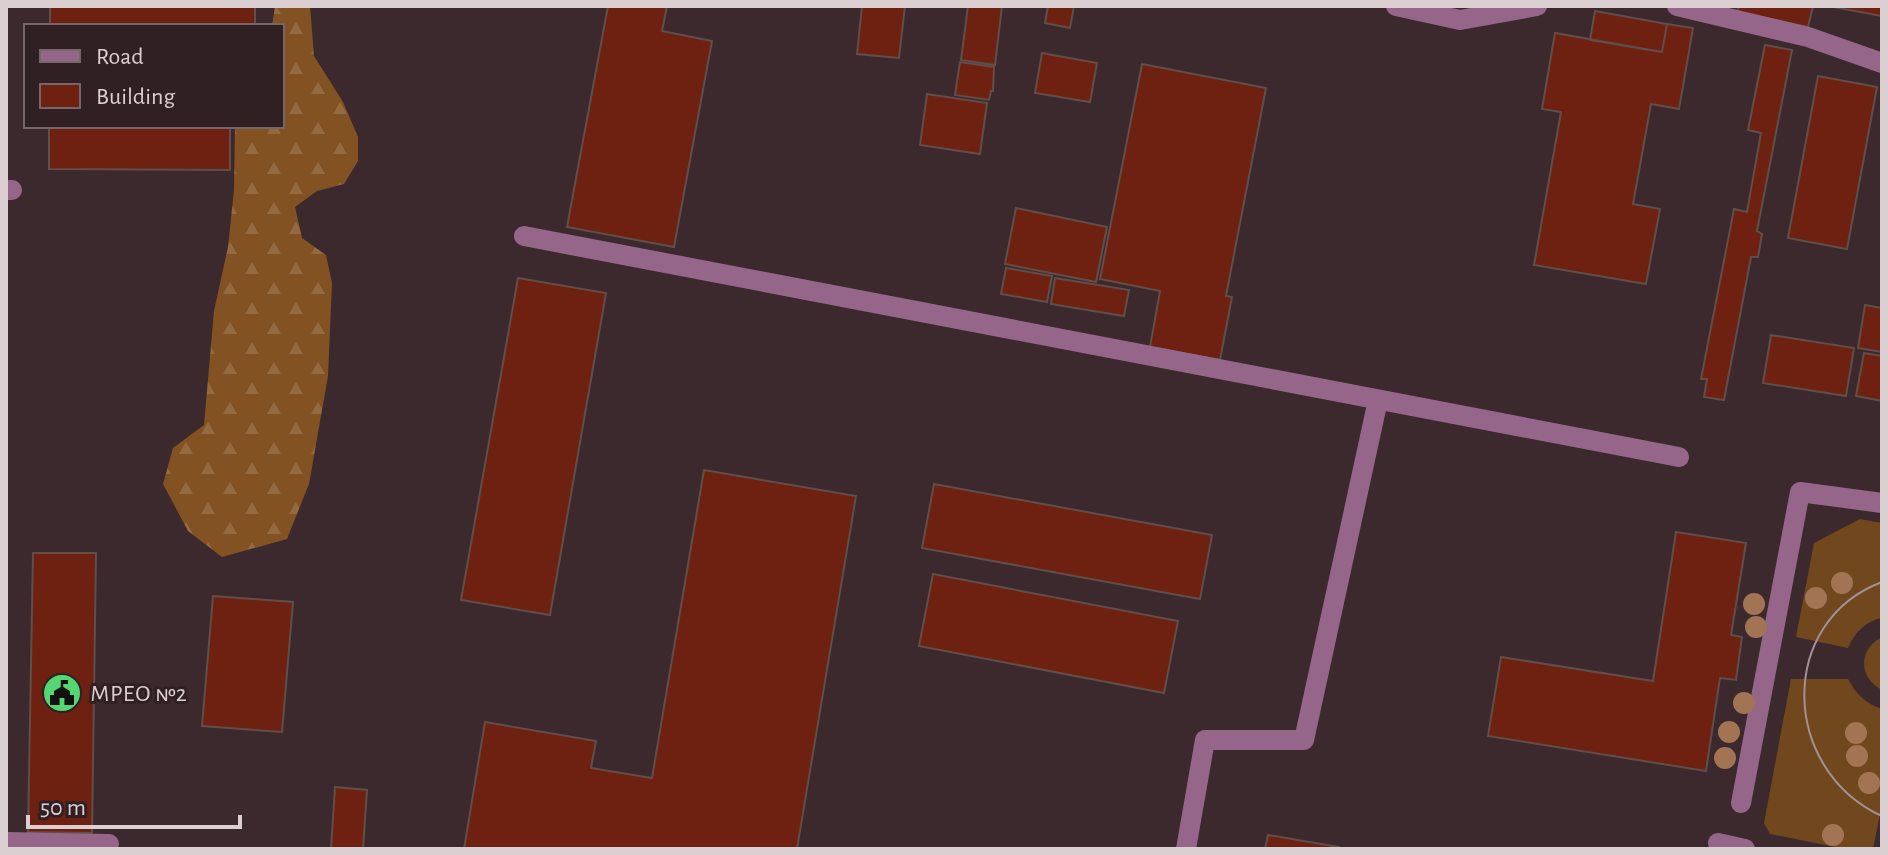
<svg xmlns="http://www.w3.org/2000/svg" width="1888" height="855" font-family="'Alegreya Sans',sans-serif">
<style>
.grass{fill:#71471d}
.forest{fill:url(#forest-firs)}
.building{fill:#6e2110;stroke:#614e49;stroke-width:2}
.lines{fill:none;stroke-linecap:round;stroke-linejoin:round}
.minor{stroke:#956689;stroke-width:20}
.tram{stroke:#a09295;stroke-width:2}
.tree{fill:#a37453}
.labels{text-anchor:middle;stroke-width:6;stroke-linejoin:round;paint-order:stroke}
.poi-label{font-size:24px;fill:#dbcfd1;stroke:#312023;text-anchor:start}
</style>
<defs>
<pattern id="forest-firs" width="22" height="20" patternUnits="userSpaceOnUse" patternTransform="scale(2)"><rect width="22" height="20" fill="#835222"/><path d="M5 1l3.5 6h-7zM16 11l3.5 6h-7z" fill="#946a41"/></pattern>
</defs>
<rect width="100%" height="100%" fill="#3c292d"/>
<path class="grass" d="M1860 519 1882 523V618C1866 621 1854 633 1848 648L1796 637 1814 543Z
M1882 637V690C1858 678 1858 649 1882 637Z
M1791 679H1848C1856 694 1865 703 1882 709V804L1873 849H1845L1770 834 1764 823Z"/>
<path class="forest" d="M275 6H310L314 56 343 102 358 137V161L344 184 317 191 295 207 302 238 326 255 332 283 328 376 309 484 287 539 222 557 188 531 163 484 173 448 204 425 214 311 228 247 234 190 235 126H282V26H272Z"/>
<path class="building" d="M50 6H255V26H50Z
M608 6H667L662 31 712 41 674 247 567 227Z
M862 6H905L899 58 857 54Z
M968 6H1002L995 65 961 60Z
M1048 6H1074L1070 28 1045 23Z
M1739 6H1813L1808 27 1737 12Z
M1833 6H1882V16L1833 7Z
M1595 11 1667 24 1662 52 1590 40Z
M1667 24 1693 28 1679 109 1651 104 1633 204 1660 209 1646 284 1534 265 1561 112 1542 109 1555 33 1662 52Z
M1765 45 1792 50 1757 231 1762 234 1758 257H1751L1724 400 1704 397 1707 379H1701L1734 209 1747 212 1761 133 1748 130Z
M1042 53 1097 63 1090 102 1035 93Z
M960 62 994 67 993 91H991L989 100 955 95Z
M1142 64 1266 88 1226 296 1232 297 1220 360 1150 347 1160 291 1100 279Z
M1818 76 1877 87 1847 249 1788 238Z
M927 94 987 103 980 154 920 145Z
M49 126H230V170L49 169Z
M1016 208 1107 227 1096 282 1005 264Z
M1006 268 1052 276 1047 302 1001 294Z
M518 278 606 293 550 615 461 600Z
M1055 278 1129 290 1124 316 1051 304Z
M1865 305 1882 308V352L1858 348Z
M1771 335 1854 348 1846 396 1763 383Z
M1864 353 1882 356V401L1856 396Z
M704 470 856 496 797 849H464L485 722 596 741 591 768 652 778Z
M934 484 1212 535 1200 599 922 548Z
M1676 532 1746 543 1731 635 1742 637 1736 680 1720 678 1706 771 1488 736 1501 657 1653 681Z
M33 553H96L92 833 28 832Z
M933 574 1178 621 1164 693 919 646Z
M213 596 293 602 282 732 202 726Z
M335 787 367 790 363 849H331Z
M1268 835 1339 847 1338 849H1265Z"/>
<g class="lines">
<path class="minor" d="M1396 6 1460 20 1537 6
M1677 6 1808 37 1882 63
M6 190H12
M524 236 1679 457
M1741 803 1800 492 1882 503
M6 842 109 844
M1718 843 1745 849
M1186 849 1205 740H1304L1378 400"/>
<path class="tram" d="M1882 582C1776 622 1781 770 1882 816"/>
</g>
<g class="tree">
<circle cx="1842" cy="583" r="11"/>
<circle cx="1816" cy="598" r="11"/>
<circle cx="1754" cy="604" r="11"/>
<circle cx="1756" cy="627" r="11"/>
<circle cx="1744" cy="703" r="11"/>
<circle cx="1729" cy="732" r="11"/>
<circle cx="1856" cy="733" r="11"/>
<circle cx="1857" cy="756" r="11"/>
<circle cx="1725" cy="758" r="11"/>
<circle cx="1869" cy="783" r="11"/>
<circle cx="1833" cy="835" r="11"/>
</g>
<defs>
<symbol id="civic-disc" viewBox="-11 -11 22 22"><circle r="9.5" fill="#54d672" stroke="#312023"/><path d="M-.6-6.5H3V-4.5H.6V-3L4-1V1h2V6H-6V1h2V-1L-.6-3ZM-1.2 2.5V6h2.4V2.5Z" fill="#111"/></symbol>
</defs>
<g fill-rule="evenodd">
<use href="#civic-disc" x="40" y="671" width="44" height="44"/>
</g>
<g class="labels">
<g class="poi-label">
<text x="90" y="701">МРЕО №2</text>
</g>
</g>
<rect width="1888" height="855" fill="none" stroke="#dbcfd1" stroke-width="16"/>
<rect x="24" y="24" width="260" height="104" fill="#312023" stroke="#756669" stroke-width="2"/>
<rect x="40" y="50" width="40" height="12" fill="#956689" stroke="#756669" stroke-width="2"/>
<text x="96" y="64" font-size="24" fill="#dbcfd1">Road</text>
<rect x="40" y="84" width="40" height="24" fill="#6e2110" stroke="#756669" stroke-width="2"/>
<text x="96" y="104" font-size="24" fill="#dbcfd1">Building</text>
<path d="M28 815v12h212v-12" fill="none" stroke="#dbcfd1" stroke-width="4"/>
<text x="40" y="815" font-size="24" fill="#dbcfd1" stroke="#312023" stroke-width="6" paint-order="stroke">50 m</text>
</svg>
